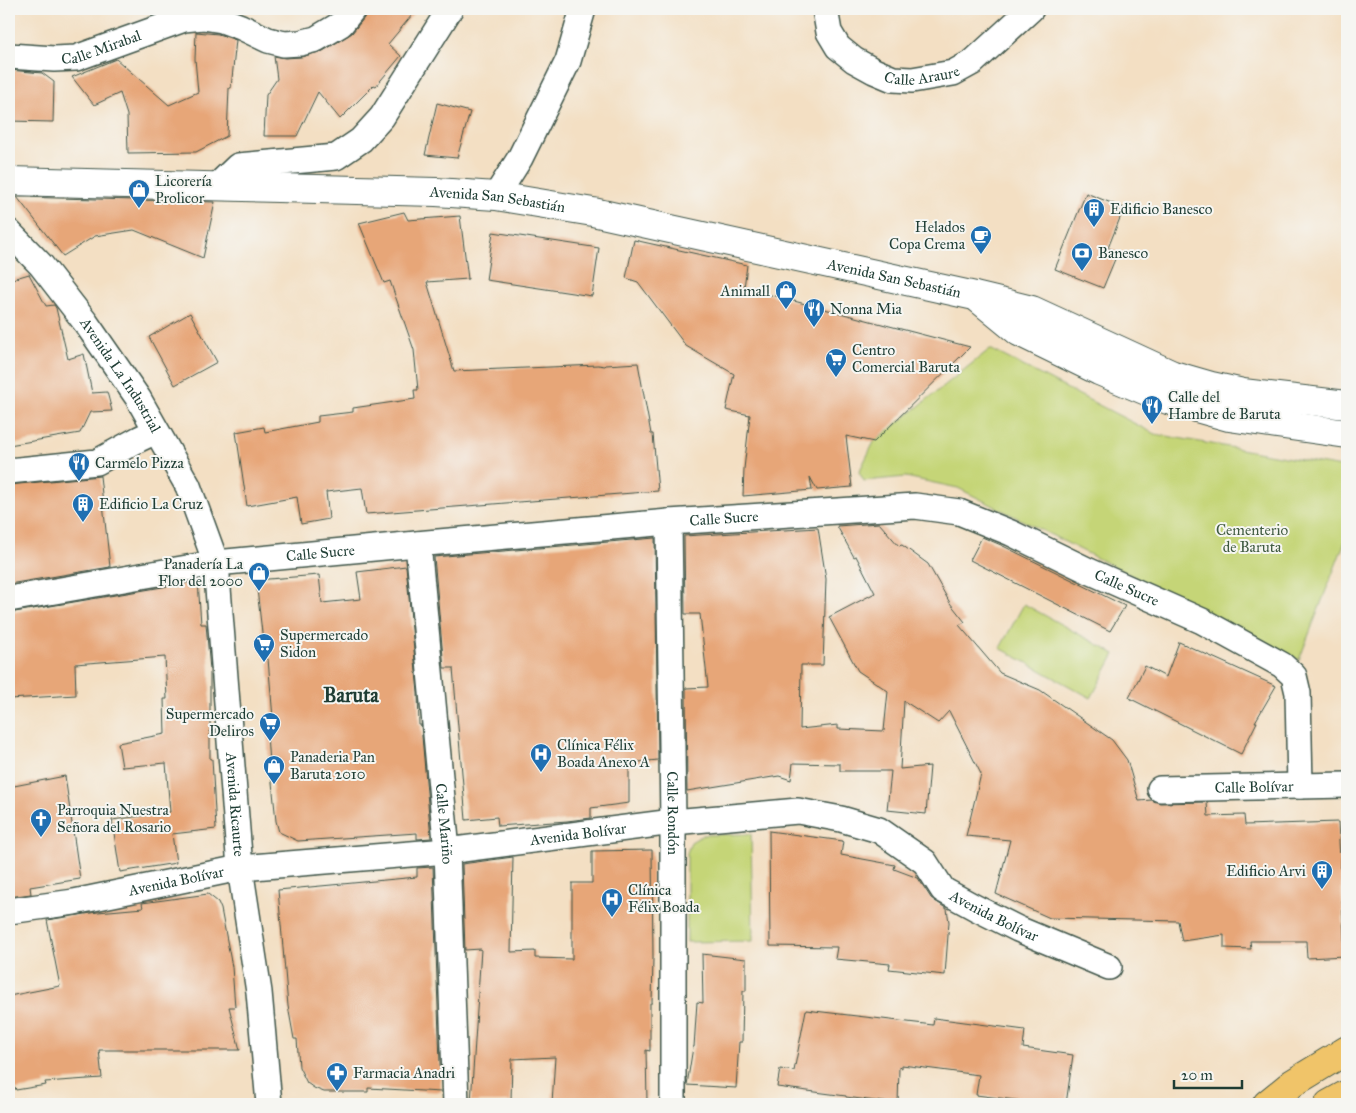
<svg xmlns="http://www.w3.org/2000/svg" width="1356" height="1113" font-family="'IM FELL Great Primer',serif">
	<rect width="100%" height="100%" fill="#f6f6f2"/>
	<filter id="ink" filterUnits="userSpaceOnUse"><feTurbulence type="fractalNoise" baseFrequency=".02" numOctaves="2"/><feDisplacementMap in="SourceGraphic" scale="10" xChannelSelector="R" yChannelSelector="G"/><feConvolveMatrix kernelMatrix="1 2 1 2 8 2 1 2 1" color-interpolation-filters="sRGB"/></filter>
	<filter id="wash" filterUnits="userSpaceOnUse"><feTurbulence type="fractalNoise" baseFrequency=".0096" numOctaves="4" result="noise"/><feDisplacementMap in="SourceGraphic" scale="20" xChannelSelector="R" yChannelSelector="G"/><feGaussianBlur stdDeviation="1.12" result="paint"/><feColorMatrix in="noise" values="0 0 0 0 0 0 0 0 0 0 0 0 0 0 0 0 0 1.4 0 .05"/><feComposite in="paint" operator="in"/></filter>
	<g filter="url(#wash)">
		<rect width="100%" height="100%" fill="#f3dfc3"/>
		<path fill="#c5d577" stroke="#728956" d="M990 349 1155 434 1347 468V536L1299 660 958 488 906 477 864 481 859 472 874 442Z
			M1024 604 1115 654 1091 698 1000 648Z
			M751 834 753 941 687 942V853L691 842 703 835Z"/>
		<g id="blocks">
			<path fill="#e7a678" d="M367 9 377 15 382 9H417L388 44 401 56 376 86 374 85 340 119 318 92 297 136H264L266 95 277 79 274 56 285 58 301 57 323 51 352 33 364 18Z
				M196 32 218 34 236 40 231 88H229L227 136 196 152 128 153 127 115 120 93 94 105 72 77 116 59 169 105 198 92 195 59Z
				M9 70 42 73 54 82 53 122 9 121Z
				M437 103 470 112 457 158 425 155Z
				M1086 193 1124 208 1108 248 1118 252 1103 288 1055 269Z
				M17 197 215 202 203 258 134 230 95 236 63 256Z
				M404 212 408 220 460 216 468 279 427 282 454 371 598 365 605 366 606 365 638 363 651 434H653L658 491 366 514 362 488 326 492 329 519 301 524 297 497 247 506 236 432 264 427 265 432 318 422V416L353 412V408L415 399 414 390H418L414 350 390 281 384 283 359 223Z
				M493 232 599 248 592 296 486 280Z
				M634 240 747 265 744 288 970 347 874 442 846 436 852 487 817 490 810 477 812 490 743 496 744 469 750 415 726 410 734 374 686 346 638 282 626 278Z
				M29 274 46 306 54 305 56 308 68 359 84 354 92 393 107 392 112 411 90 412 80 433 9 445V280Z
				M190 313 217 362 175 385 149 337Z
				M100 476 110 567 9 584V485Z
				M879 523 899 546 902 545 928 564 950 603 965 622 959 625 1000 673 1040 690 1112 740 1127 760 1139 801 1152 800 1160 803 1207 802 1208 816 1244 815 1245 825 1338 822 1345 956 1307 958 1306 941H1250L1251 949 1224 948V935L1182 941 1178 921 1050 918 996 894 1010 840 966 836 981 774 949 711 938 723 904 701 900 769 930 766 926 814 887 810 891 771H840V764L793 763 791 780 779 776 687 791 686 688 708 687 700 614H685L684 536 818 528 826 579 823 665H801L800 729 838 725V729L884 731 888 691 858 671 829 617 875 593 856 556 854 557 837 526Z
				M982 537 1001 545 1125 606 1110 631 970 560Z
				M655 538 658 760 629 763V803L591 808V818L567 821 498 826 497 817 466 820 453 668H444L434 557Z
				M406 566 418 693 419 725H421L431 838 417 839V833L298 841 279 832 276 821 270 763 269 764 266 719 273 718 268 659H265L256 580 319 575 322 603 361 599 357 572Z
				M198 581 201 624H206L210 670V759H212L216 829 172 834 176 863 120 872 112 820 170 812 166 763 122 767 118 743 165 734 164 699H167L165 657 75 664 76 695 9 699V613Z
				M1179 642 1276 686 1255 722H1257L1241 754 1129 698 1145 666 1166 677Z
				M65 776 80 879 30 887 31 894 9 897V787Z
				M769 831 843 841 841 855 895 865 894 869 918 878 931 898 947 909 949 922 945 975 889 969 890 964 835 959 837 947 770 946Z
				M652 850 653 958 652 1003H650V1051L646 1050 647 1102 606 1103V1101L552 1104 555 1057 512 1059 511 1102H471L481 949 465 950 462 864 513 857 511 952 535 951V958L572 959V883H592V851Z
				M433 867 441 1092 368 1088V1092H324L314 1088 307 1083 299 1067 297 1039H294L288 1006 278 890 417 877V868Z
				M208 894 218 902 221 909 232 967 235 1007H229L240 1050H99L102 1078 45 1082 46 1085 16 1090 15 1087 9 1088V996L60 986 47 920 98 912 143 908 142 903Z
				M702 954 746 959V991H743L742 1042H739L736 1088 687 1085 693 1047H694L697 1002 703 1003Z
				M806 1010 933 1025 934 1018 1025 1030 1023 1048 1073 1055 1066 1104H1047L976 1095 979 1075 902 1065V1068L899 1067 898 1104 846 1097V1096L777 1087 780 1069 794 1071Z"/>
		</g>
	</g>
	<g filter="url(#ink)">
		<use href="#blocks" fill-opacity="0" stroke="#3f5549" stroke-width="1"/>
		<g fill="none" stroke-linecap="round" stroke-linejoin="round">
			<g stroke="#3f5549" stroke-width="28">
				<g id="minor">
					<path id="s1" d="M825 9 829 32 838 47 854 60 874 71 893 79 912 80 953 73 973 62 1031 9"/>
					<path id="s2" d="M9 56 54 59 76 58 184 19 203 17 222 20 241 27 268 40 284 44 300 43 316 39 341 24 353 9"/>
					<path d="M216 187 238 166 336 157 361 140 382 117 450 9"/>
					<path d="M496 196 520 158 568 61 583 9"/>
					<path id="s3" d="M9 232 41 265 86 323 138 398 188 486 216 563 240 868 259 992 269 1104"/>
					<path d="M9 471 97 462 139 439 156 431"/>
					<path id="s4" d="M669 522 673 822V1104"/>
					<path id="s5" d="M418 544 447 851 456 1104"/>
					<path id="s6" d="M9 599 216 563 427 543 669 522 915 506 959 512 1011 533 1089 571 1202 621 1282 665 1294 676 1298 693 1300 786"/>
					<path id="s7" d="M1160 789 1347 785"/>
					<path id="s8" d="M9 911 74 902 240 868 447 851 673 822 798 811 841 819 879 830 925 862 943 890 976 908 1018 929 1109 967"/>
				</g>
			</g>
			<g stroke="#3f5549" stroke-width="30">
				<g id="tertiary">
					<path id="s9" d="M9 181 436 192 496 196 593 212 975 296 1032 310 1173 375 1211 386 1243 393 1347 405"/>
					<path d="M980 300 1019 332 1099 371 1168 400 1229 417 1347 434"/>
				</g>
			</g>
			<g stroke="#3f5549" stroke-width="30">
				<path id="primary" d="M1267 1104 1293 1083 1347 1050
					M1329 1104 1347 1094"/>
			</g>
			<use href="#minor" stroke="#fff" stroke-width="25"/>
			<use href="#tertiary" stroke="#fff" stroke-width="28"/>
			<use href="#primary" stroke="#f0c469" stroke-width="28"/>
		</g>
	</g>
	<defs>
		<g id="shop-pin" transform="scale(1.125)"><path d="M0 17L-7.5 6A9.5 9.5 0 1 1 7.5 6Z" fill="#1f6fb2" stroke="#f6f6f2"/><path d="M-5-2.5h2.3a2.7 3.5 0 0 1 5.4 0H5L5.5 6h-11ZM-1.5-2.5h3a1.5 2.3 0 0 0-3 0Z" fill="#fff"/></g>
		<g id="building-pin" transform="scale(1.125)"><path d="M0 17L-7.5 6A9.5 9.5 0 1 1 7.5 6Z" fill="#1f6fb2" stroke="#f6f6f2"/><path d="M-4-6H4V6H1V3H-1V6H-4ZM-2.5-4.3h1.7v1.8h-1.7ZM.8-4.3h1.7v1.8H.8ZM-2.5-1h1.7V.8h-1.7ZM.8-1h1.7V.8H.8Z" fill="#fff"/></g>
		<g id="cafe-pin" transform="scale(1.125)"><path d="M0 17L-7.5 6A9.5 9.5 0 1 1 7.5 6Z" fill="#1f6fb2" stroke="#f6f6f2"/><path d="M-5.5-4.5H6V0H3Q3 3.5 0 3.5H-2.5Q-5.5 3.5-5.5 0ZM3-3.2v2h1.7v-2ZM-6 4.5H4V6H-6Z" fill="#fff"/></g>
		<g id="bank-pin" transform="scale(1.125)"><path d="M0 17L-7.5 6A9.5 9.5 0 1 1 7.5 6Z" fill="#1f6fb2" stroke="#f6f6f2"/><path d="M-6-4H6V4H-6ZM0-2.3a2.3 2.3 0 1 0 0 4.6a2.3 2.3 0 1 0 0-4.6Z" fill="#fff"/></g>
		<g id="restaurant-pin" transform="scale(1.125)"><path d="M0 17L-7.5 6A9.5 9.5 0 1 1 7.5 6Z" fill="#1f6fb2" stroke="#f6f6f2"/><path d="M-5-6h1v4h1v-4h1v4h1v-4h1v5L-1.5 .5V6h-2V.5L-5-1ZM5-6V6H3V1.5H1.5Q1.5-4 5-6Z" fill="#fff"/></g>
		<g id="supermarket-pin" transform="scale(1.125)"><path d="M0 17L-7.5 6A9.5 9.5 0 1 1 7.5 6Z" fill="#1f6fb2" stroke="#f6f6f2"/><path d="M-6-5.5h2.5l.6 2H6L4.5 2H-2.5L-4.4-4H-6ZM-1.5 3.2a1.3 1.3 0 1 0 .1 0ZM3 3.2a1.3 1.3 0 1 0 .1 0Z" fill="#fff"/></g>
		<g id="hospital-pin" transform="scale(1.125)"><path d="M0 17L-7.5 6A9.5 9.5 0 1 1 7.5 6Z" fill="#1f6fb2" stroke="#f6f6f2"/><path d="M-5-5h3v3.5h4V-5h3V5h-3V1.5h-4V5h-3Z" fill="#fff"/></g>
		<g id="church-pin" transform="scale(1.125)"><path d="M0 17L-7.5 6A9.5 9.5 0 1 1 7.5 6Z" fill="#1f6fb2" stroke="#f6f6f2"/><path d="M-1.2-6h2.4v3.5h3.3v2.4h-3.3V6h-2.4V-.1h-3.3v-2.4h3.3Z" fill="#fff"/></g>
		<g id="pharmacy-pin" transform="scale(1.125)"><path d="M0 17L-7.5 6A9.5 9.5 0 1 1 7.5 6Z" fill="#1f6fb2" stroke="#f6f6f2"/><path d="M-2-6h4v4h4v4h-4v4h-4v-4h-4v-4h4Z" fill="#fff"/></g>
	</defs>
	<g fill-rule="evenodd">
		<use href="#shop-pin" x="139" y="190"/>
		<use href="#building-pin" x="1094" y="209"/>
		<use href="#cafe-pin" x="981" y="236"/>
		<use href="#bank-pin" x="1082" y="253"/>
		<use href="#shop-pin" x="786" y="291"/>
		<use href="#restaurant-pin" x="814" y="309"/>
		<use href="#supermarket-pin" x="836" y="359"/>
		<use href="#restaurant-pin" x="1152" y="406"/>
		<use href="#restaurant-pin" x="79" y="463"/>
		<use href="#building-pin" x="83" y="504"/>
		<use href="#shop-pin" x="259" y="573"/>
		<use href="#supermarket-pin" x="264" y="644"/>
		<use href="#supermarket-pin" x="270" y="723"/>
		<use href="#hospital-pin" x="541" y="754"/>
		<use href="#shop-pin" x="274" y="766"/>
		<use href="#church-pin" x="41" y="819"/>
		<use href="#building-pin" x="1322" y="871"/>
		<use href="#hospital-pin" x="612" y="899"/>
		<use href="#pharmacy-pin" x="337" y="1073"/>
	</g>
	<g text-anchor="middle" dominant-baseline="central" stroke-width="4" stroke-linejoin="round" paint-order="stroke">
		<g font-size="15" fill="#1f3d34" stroke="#f6f6f2">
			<text stroke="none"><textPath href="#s2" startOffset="94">Calle Mirabal</textPath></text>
			<text stroke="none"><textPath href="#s1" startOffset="134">Calle Araure</textPath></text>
			<text stroke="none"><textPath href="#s9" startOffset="489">Avenida San Sebastián</textPath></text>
			<text stroke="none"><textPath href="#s9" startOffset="894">Avenida San Sebastián</textPath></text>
			<text stroke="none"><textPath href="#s3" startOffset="182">Avenida La Industrial</textPath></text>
			<text stroke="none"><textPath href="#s6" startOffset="720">Calle Sucre</textPath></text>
			<text stroke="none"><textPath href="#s6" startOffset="315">Calle Sucre</textPath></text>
			<text stroke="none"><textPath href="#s6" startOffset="1140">Calle Sucre</textPath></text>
			<text stroke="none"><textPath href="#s7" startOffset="94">Calle Bolívar</textPath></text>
			<text stroke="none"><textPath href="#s3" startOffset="636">Avenida Ricaurte</textPath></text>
			<text stroke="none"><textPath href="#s4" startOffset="291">Calle Rondón</textPath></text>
			<text stroke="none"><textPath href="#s5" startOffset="281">Calle Mariño</textPath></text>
			<text stroke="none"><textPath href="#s8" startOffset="575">Avenida Bolívar</textPath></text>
			<text stroke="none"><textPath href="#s8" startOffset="170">Avenida Bolívar</textPath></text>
			<text stroke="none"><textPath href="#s8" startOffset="1026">Avenida Bolívar</textPath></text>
		</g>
		<g font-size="15" fill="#1f3d34" stroke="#f6f6f2" text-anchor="start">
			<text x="155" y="181">Licorería<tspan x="155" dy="17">Prolicor</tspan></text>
			<text x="1110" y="209">Edificio Banesco</text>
			<text x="965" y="227" text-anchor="end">Helados<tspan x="965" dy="17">Copa Crema</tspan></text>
			<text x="1098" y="253">Banesco</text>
			<text x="770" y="291" text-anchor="end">Animall</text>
			<text x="830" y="309">Nonna Mia</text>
			<text x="852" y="350">Centro<tspan x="852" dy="17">Comercial Baruta</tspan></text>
			<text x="1168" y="397">Calle del<tspan x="1168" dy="17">Hambre de Baruta</tspan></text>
			<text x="95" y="463">Carmelo Pizza</text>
			<text x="99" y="504">Edificio La Cruz</text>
			<text x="243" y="564" text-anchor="end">Panadería La<tspan x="243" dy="17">Flor del 2000</tspan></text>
			<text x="280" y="635">Supermercado<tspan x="280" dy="17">Sidon</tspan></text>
			<text x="254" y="714" text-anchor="end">Supermercado<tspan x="254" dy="17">Deliros</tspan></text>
			<text x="557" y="745">Clínica Félix<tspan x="557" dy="17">Boada Anexo A</tspan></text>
			<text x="290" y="757">Panaderia Pan<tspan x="290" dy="17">Baruta 2010</tspan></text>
			<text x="57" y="810">Parroquia Nuestra<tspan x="57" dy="17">Señora del Rosario</tspan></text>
			<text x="1306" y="871" text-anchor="end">Edificio Arvi</text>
			<text x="628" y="890">Clínica<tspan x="628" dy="17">Félix Boada</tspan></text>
			<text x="353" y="1073">Farmacia Anadri</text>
		</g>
		<g font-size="15" fill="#405b41" stroke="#f6f6f2">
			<text x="1252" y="530">Cementerio<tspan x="1252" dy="17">de Baruta</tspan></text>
		</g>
		<g font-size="20" font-weight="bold" fill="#1f3d34" stroke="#f6f6f2">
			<text x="351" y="695">Baruta</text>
		</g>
	</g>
	<rect width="1356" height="1113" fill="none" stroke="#f6f6f2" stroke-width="30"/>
	<path d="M1174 1080v8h68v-8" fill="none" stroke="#1f3d34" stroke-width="2.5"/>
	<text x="1181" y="1080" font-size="15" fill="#1f3d34" stroke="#f6f6f2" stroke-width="4" paint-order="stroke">20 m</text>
</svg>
